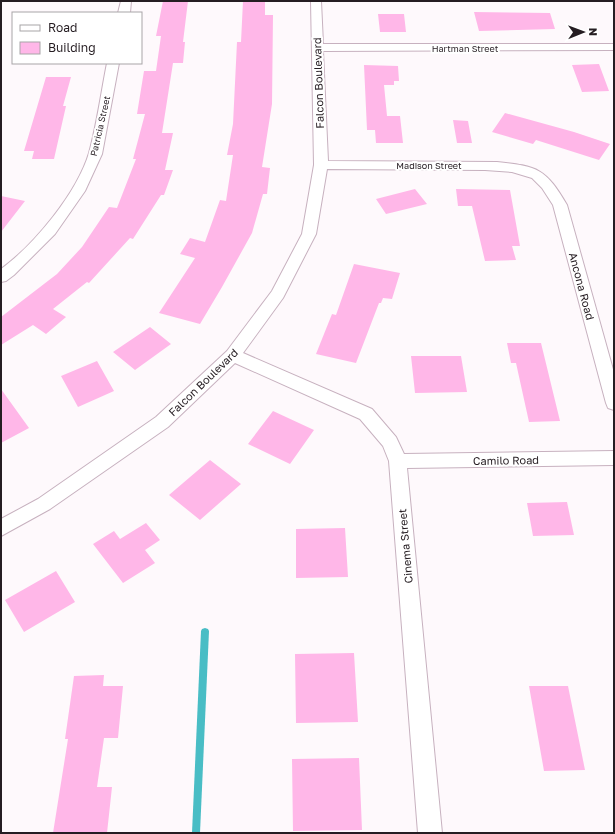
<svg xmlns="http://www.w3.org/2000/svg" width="615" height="834" font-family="'Golos Text',sans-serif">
	<rect width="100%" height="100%" fill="#fef9fc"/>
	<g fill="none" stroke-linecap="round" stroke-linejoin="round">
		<path fill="#49bdc5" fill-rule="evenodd" d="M205 628 208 629 209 631 200 833H192L201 631 202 629Z"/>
	</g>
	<path fill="#ffb7e8" d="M163 1H188L183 42H185L183 63H173L162 133H173L165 170H173L164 195H161L133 239 130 238 89 283 87 282 53 309 66 317 46 334 33 325 1 345V317L57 274 82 247 109 207 117 208 136 159H133L145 114H137L144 71H156L161 36H156Z
		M243 1H265V15H273L272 104 262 167 270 168 267 194H263L252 233 222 287 200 324 159 313 195 258 180 254 190 238 205 242 220 200 226 201 233 155H227L233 124 237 42H241Z
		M474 12 550 13 555 29 479 31Z
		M378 14H404L406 32H380Z
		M599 64 609 91 582 92 572 65Z
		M364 65 398 66 399 81H394V85H384L387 116H400L403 143H376L375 130H367Z
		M46 77H71L63 106H66L54 159H32L34 151H24Z
		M505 113 574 132 610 144 599 160 536 140 533 144 492 132Z
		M453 120 468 121 472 143H457Z
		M415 189 427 204 386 214 376 199Z
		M456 189 510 190 520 246H512L516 260 485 261 472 206H458Z
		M1 196 25 201 1 232Z
		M354 264 400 273 392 299 383 298 381 303H379L356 363 316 354 332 314 336 315Z
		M150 327 171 344 135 370 113 352Z
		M507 343H541L560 421 529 422 516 363H511Z
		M411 356H461L467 392 415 393Z
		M97 361 114 391 78 407 61 376Z
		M1 389 29 428 1 443Z
		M273 411 314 430 290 464 248 444Z
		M210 460 241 484 200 520 169 495Z
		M567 502 574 535 533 536 527 503Z
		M146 523 160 540 145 550 155 563 123 583 93 544 114 531 120 539Z
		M345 528 348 577 296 578V529Z
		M56 571 75 602 24 632 5 600Z
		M354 653 358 722 296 723 295 654Z
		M104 675 103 686H123L118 738H104L97 787H112L107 833H53L68 739H65L74 676Z
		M529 686H568L585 770 544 771Z
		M359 758 362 830 293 831 292 759Z"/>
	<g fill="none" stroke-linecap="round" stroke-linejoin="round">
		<g stroke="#c7b1bf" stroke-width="2">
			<path id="street" d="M121 1H131L130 13H118Z
				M311 1H321L323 44H614V50L323 51 328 161 497 162C538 166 546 169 567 205L614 373V410L608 408 606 403 553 205 542 188 532 178 512 172 485 170 327 169 316 234 283 298 243 353 372 409 396 437 404 454 614 451V465L407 468 442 833H418L389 461 383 446 360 419 235 363 168 427 50 509 1 536V519L38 499 156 417 227 351 272 291 302 234 314 165Z
				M107 63H119L102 154 85 191 55 234 14 275 6 281 1 282V269C34 245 77 193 89 153 97 124 101 93 107 63Z"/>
		</g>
		<use href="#street" fill="#fff" fill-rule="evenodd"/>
	</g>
	<g text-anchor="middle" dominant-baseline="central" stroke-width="4" stroke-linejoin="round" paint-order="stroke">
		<g font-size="9" fill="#251d22" stroke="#fff">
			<text x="465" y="48">Hartman Street</text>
			<text transform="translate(100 126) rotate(-77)">Patricia Street</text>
			<text x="429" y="165">Madison Street</text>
		</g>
		<g font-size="11" fill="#251d22" stroke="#fff">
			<text transform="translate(318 83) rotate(-92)">Falcon Boulevard</text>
			<text transform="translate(582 286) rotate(75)">Ancona Road</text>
			<text transform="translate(203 382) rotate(-44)">Falcon Boulevard</text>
			<text transform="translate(506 460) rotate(-1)">Camilo Road</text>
			<text transform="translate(405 546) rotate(-95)">Cinema Street</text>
		</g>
	</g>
	<rect width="615" height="834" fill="none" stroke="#251d22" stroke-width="4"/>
	<rect x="12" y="12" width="130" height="52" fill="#ffffff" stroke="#a8a5a7"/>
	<rect x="20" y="25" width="20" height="6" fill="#ffffff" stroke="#a8a5a7"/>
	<text x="48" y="32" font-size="12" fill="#251d22">Road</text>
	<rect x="20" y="42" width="20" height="12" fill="#ffb7e8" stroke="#a8a5a7"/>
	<text x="48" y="52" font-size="12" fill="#251d22">Building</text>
	<g transform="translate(583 32) rotate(89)" stroke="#ffffff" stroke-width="3" paint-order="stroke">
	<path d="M0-3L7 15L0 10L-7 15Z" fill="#251d22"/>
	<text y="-6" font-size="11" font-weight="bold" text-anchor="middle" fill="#251d22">N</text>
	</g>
</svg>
